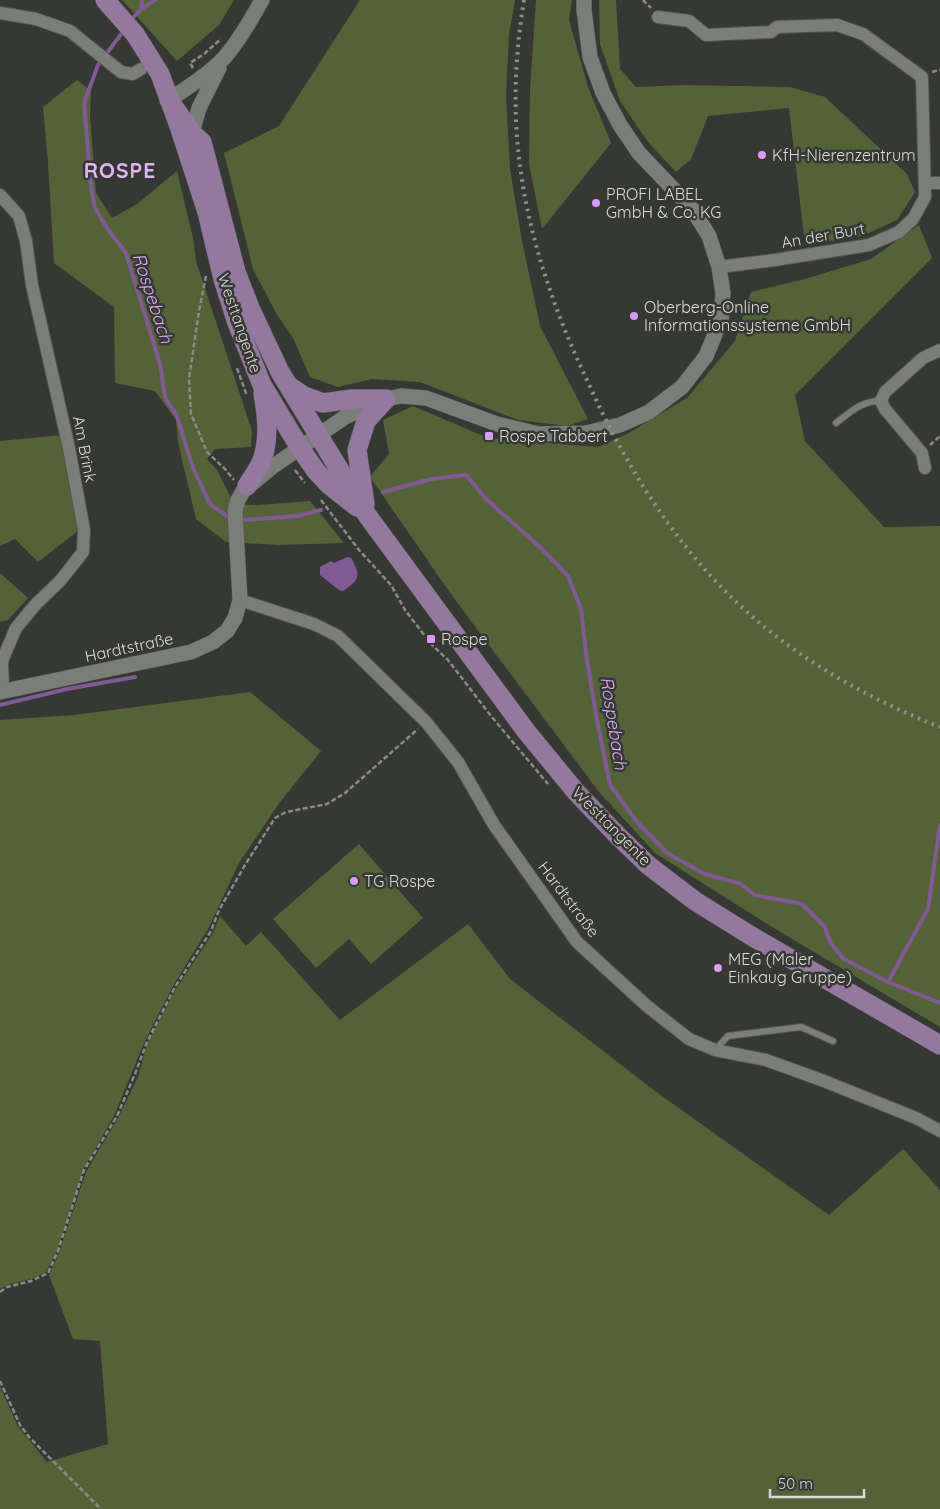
<svg xmlns="http://www.w3.org/2000/svg" width="940" height="1509" font-family="Quicksand,sans-serif">
	<rect width="100%" height="100%" fill="#363834"/>
	<path fill="#546337" d="M122 0H234L219 25 177 61Z
		M360 0H515L509 35 506 95 510 169 522 241 540 326 588 419 567 426 518 420 420 382 372 379 338 387 310 377 294 340 276 313 253 269 224 153 279 126Z
		M536 0H572L569 20 588 87 611 143 542 229 529 164 530 90Z
		M599 0H616L620 69 636 87 682 85 790 87 825 97 907 174 915 192 897 220 862 236 805 245 789 108 708 116 691 159 676 172 648 142 620 101 600 44Z
		M77 80 91 91 90 116 96 193 112 218 137 204 177 171 193 238 196 261 252 431 251 447 215 449 207 459 217 470 234 504 258 505 310 501 344 543 280 545 226 542 196 519 178 442 176 420 155 391 115 383 114 307 54 263 48 163 43 107Z
		M919 225 932 258 795 395 805 441 884 527 940 526V1027L772 927 655 853 599 792 453 597 370 477 389 454 383 420 413 406 488 438 598 447 627 434 687 398 735 341 751 292 805 279 871 259Z
		M62 435 79 530 38 562 15 539 0 546V441Z
		M0 573 28 598 8 620 0 622Z
		M250 692 321 751 280 802 239 863 208 929 173 986 144 1043 114 1116 84 1168 57 1251 46 1272 31 1279 7 1285 0 1289V720L74 715Z
		M359 844 423 918 371 964 349 939 316 968 273 919Z
		M220 916 246 946 261 932 340 1020 468 924 510 979 655 1091 829 1215 903 1149 940 1190V1509H0V1386L17 1425 47 1462 108 1444 100 1341 73 1339 49 1275 59 1253 86 1172 118 1118 138 1077 147 1044 176 989 213 933Z"/>
	<path fill="#805a92" d="M347 557 351 558C361 575 360 580 343 591L339 590 320 575V567L331 561 334 563Z"/>
	<g fill="none" stroke-linecap="round" stroke-linejoin="round">
		<path stroke="#805a92" stroke-width="4" d="M141 9 155 0
			M130 21 141 9 142 0
			M125 29 98 65 84 103 91 187 95 208 109 231 126 253 160 364 165 397 177 416 193 468 210 504 227 516 233 517
			M383 492 431 479 466 475 486 499 541 548 568 576 581 609 586 653 596 715 610 785 638 823 667 853 705 874 741 884 755 895 802 904 825 927 831 944 844 959 888 982 940 1003
			M239 519 245 520 297 516 321 510
			M0 705 67 689 135 677
			M888 982 928 909 940 825"/>
		<g stroke="#535450" stroke-width="8">
			<path id="service" d="M836 423C852 411 861 401 881 401
				M715 1050 728 1036 801 1027 833 1041"/>
		</g>
		<g stroke="#535450" stroke-width="14">
			<path id="minor" d="M0 13 36 19 70 31 121 72 133 74 141 69
				M658 17 689 21 706 35 771 32 777 27 837 25 863 34 922 77 925 197 913 219 899 232 869 245 775 260 719 267
				M925 183H940
				M0 195 19 216 26 241 32 285 69 448 84 530 83 552 60 581 36 604 16 628 2 661 3 692
				M925 468 922 453 885 409 881 401 885 392 923 358 940 350
				M240 600 314 624 338 636 426 722 458 762 494 825 577 942 647 1006 689 1039 715 1050 766 1060 824 1081 916 1118 940 1131"/>
		</g>
		<g stroke="#535450" stroke-width="16">
			<path id="tertiary" d="M169 100C188 87 208 75 224 58 239 41 251 20 262 0
				M192 133 199 108 219 68
				M0 692 191 652 213 642 227 631 235 618 240 600 235 511 238 500 243 491 272 467 345 417 386 399 401 396 426 398 497 424 539 434 586 433 620 425 649 412 682 387 706 356 721 320 723 293 719 267 709 236 693 210 639 153 620 125 603 93 590 57 584 10V0"/>
		</g>
		<g stroke="#535450" stroke-width="20">
			<path id="primary" d="M105 0 135 34 160 74 179 126 207 212 223 279 237 323 262 385 300 448 316 471 329 485 357 507
				M169 100 192 133 202 142 236 272 250 308 280 372 367 515 526 731 576 792 618 836 648 865 695 901 753 937 940 1045
				M289 386 304 396 323 403 352 399H386
				M247 486C251 479 257 471 261 463 270 440 267 417 263 393
				M365 504 357 450 366 421 386 399"/>
		</g>
		<path stroke="#8a8b88" stroke-width="2.5" stroke-dasharray="5 2.5" stroke-linecap="butt" d="M643 0 651 8
			M193 68 190 63 204 54 221 39
			M932 72 940 70
			M206 276 199 311 189 379 191 414 207 452 225 469 234 480
			M237 368 247 396
			M930 445 940 436
			M295 470 305 483
			M321 500 359 550 391 585 405 610 432 645 448 660 491 716 548 784
			M0 1292 7 1287 31 1281 48 1273 58 1251 84 1170 117 1116 135 1074 147 1042 175 987 211 931 219 910 245 865 275 818 286 812 327 804 345 793 418 729
			M0 1381 20 1425 29 1437 101 1509"/>
		<use href="#service" stroke="#7b7d78" stroke-width="6"/>
		<use href="#minor" stroke="#7b7d78" stroke-width="12"/>
		<use href="#tertiary" stroke="#7b7d78" stroke-width="15"/>
		<use href="#primary" stroke="#94799f" stroke-width="19"/>
		<path stroke="#8e908d" stroke-width="4" stroke-dasharray="2.5 5" stroke-linecap="butt" d="M524 0C516 49 513 99 518 149 526 229 552 306 586 378 625 465 675 547 747 612 803 662 869 699 940 727"/>
	</g>
	<g fill="#da9af7" stroke="#363834" stroke-width="2">
		<circle cx="762" cy="155" r="5"/>
		<circle cx="596" cy="203" r="5"/>
		<circle cx="634" cy="316" r="5"/>
		<rect x="484" y="431" width="10" height="10" rx="2.5"/>
		<rect x="426" y="634" width="10" height="10" rx="2.5"/>
		<circle cx="354" cy="881" r="5"/>
		<circle cx="718" cy="968" r="5"/>
	</g>
	<g text-anchor="middle" dominant-baseline="central" stroke-width="5" stroke-linejoin="round" paint-order="stroke">
		<g font-size="16" fill="#dadbd9" stroke="#363834" text-anchor="start">
			<text x="772" y="155">KfH-Nierenzentrum</text>
			<text x="606" y="194">PROFI LABEL<tspan x="606" dy="18">GmbH &amp; Co. KG</tspan></text>
			<text x="644" y="307">Oberberg-Online<tspan x="644" dy="18">Informationssysteme GmbH</tspan></text>
			<text x="499" y="436">Rospe Tabbert</text>
			<text x="441" y="639">Rospe</text>
			<text x="364" y="881">TG Rospe</text>
			<text x="728" y="959">MEG (Maler<tspan x="728" dy="18">Einkaug Gruppe)</tspan></text>
		</g>
		<g font-size="16" fill="#dadbd9" stroke="#363834">
			<text transform="translate(823 235) rotate(-10)">An der Burt</text>
			<text transform="translate(240 323) rotate(71)">Westtangente</text>
			<text transform="translate(85 449) rotate(79)">Am Brink</text>
			<text transform="translate(129 647) rotate(-12)">Hardtstraße</text>
			<text transform="translate(612 826) rotate(45)">Westtangente</text>
			<text transform="translate(569 899) rotate(53)">Hardtstraße</text>
		</g>
		<g font-size="18" font-style="italic" fill="#dea6f8" stroke="#363834">
			<text transform="translate(153 298) rotate(72)">Rospebach</text>
			<text transform="translate(614 723) rotate(81)">Rospebach</text>
		</g>
		<g font-size="21" font-weight="bold" letter-spacing="1" fill="#e1b5f5" stroke="#363834">
			<text x="120" y="170">ROSPE</text>
		</g>
	</g>
	<path d="M770 1489v8h94v-8" fill="none" stroke="#dadbd9" stroke-width="2.5"/>
	<text x="778" y="1489" font-size="15" fill="#dadbd9" stroke="#363834" stroke-width="4" paint-order="stroke">50 m</text>
</svg>
